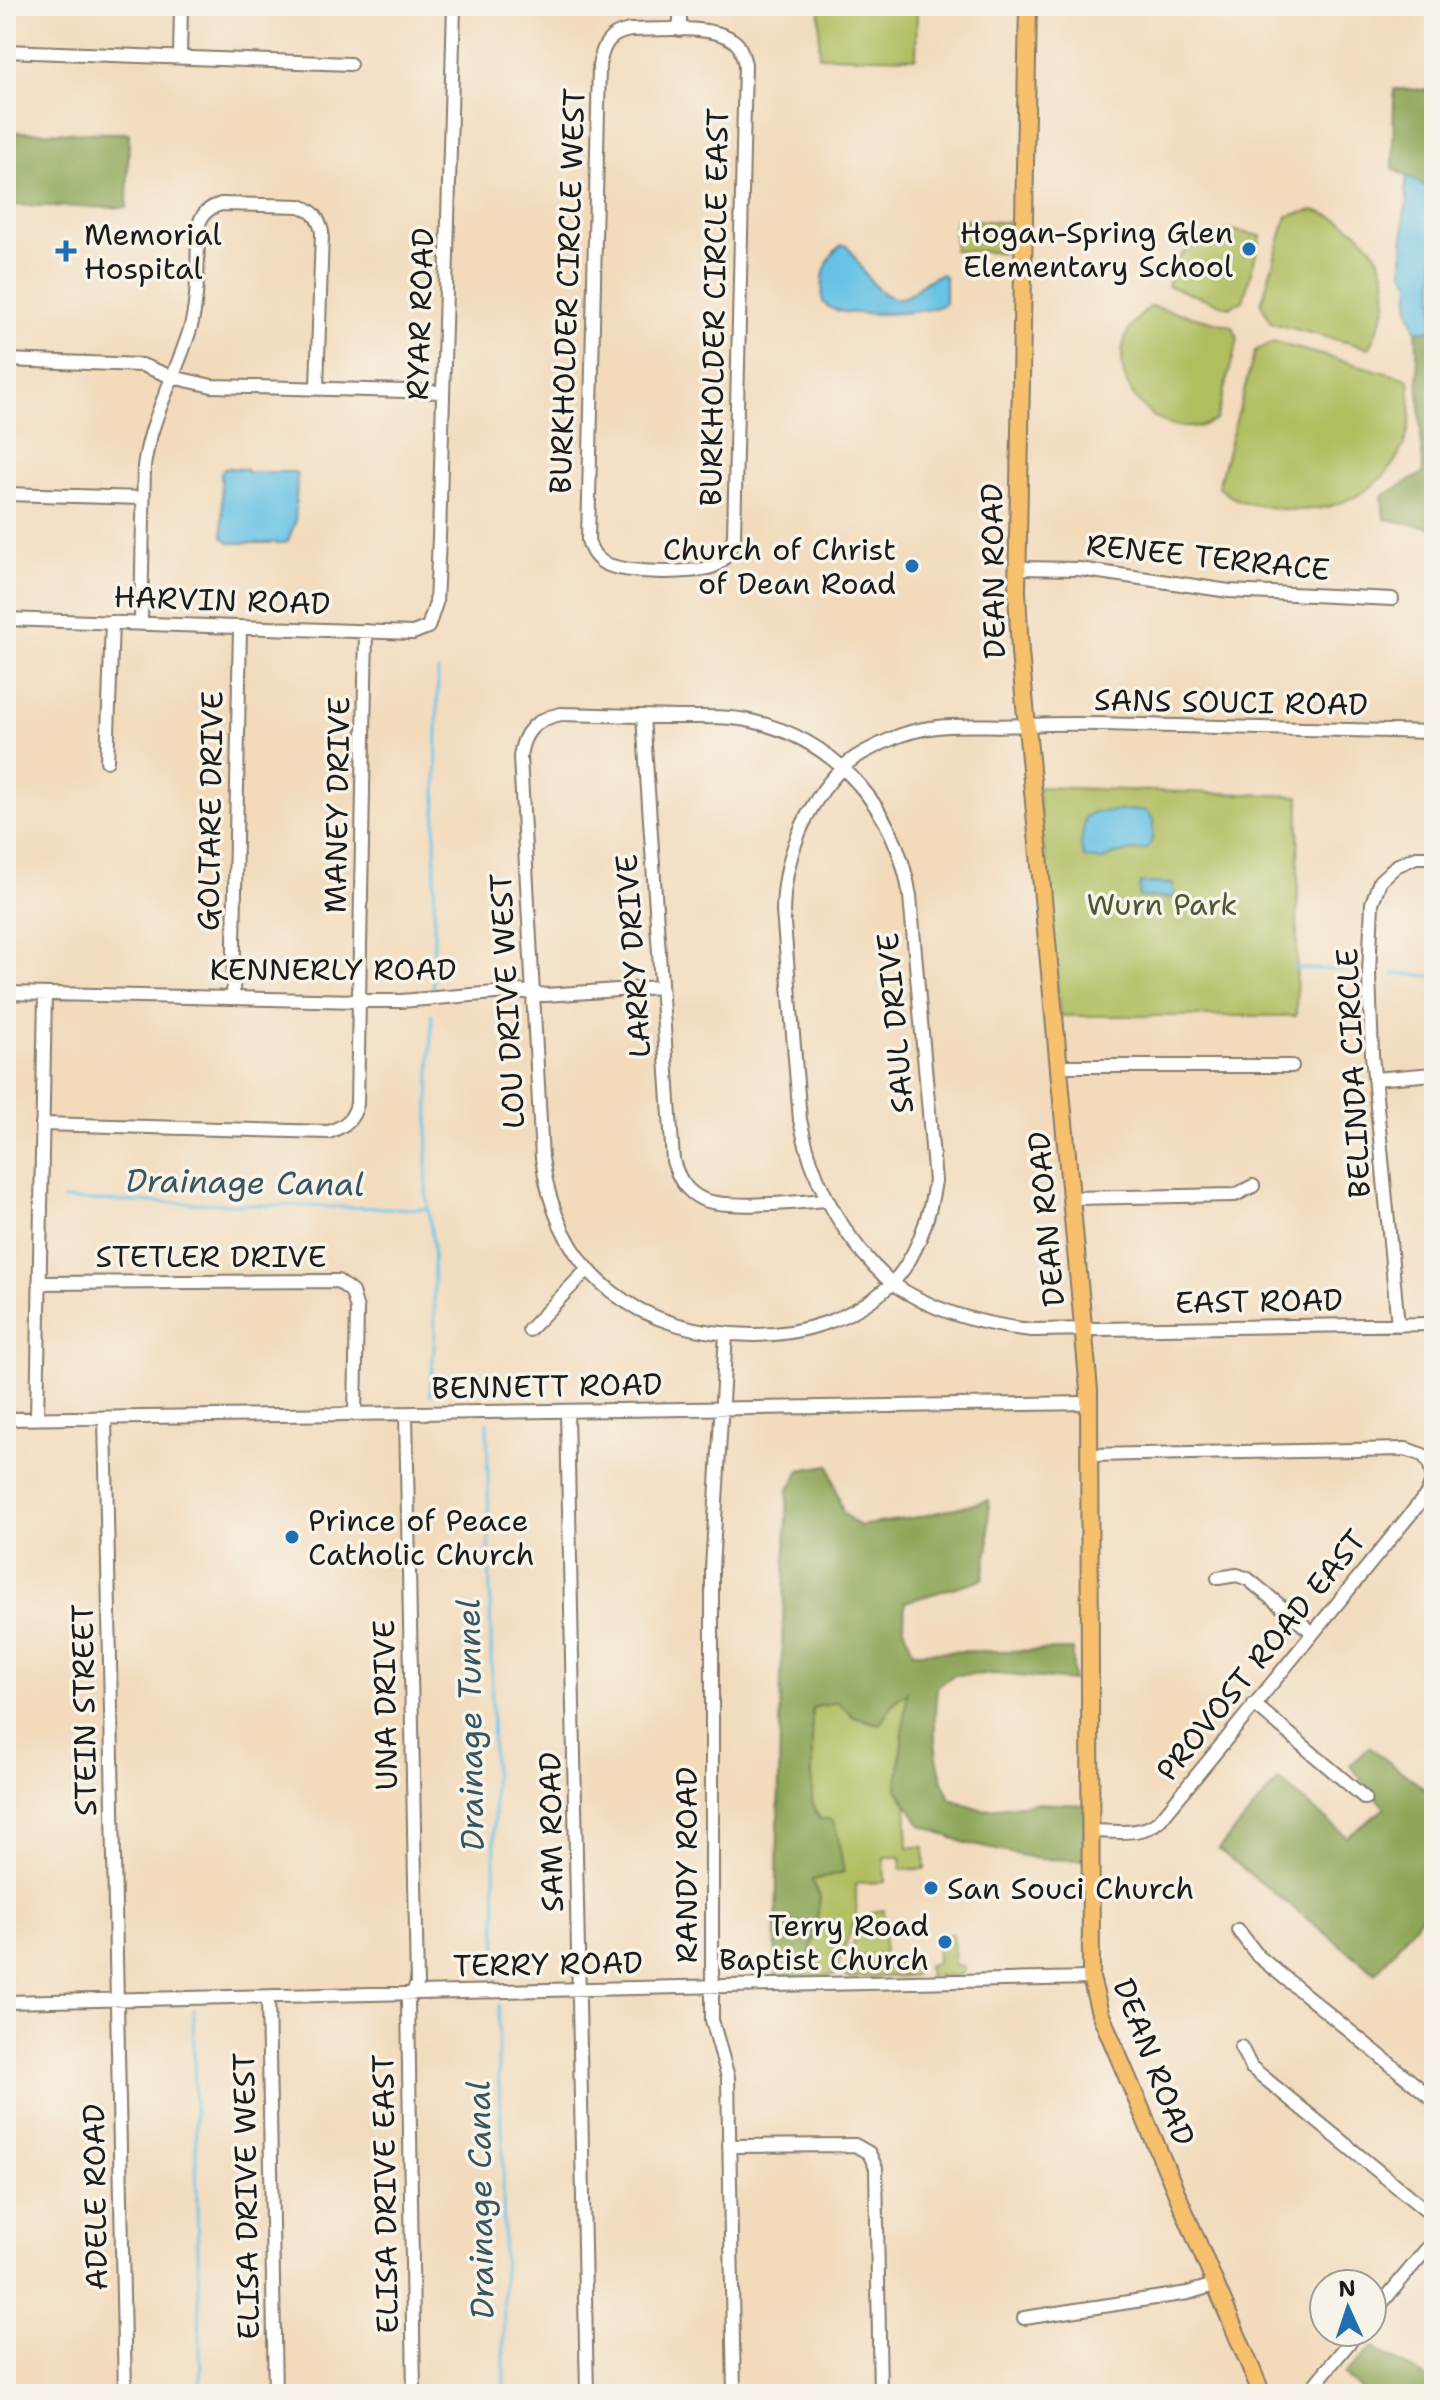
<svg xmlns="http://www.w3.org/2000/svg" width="1440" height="2400" font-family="'Shantell Sans',sans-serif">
	<rect width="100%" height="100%" fill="#f7f3e8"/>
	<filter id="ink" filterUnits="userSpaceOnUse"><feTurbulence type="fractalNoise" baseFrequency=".0125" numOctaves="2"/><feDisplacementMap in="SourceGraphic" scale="16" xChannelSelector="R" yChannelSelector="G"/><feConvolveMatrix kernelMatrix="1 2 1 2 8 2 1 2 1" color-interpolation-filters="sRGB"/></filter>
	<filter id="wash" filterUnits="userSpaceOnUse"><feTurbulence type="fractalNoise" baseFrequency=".006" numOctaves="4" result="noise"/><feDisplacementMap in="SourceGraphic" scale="32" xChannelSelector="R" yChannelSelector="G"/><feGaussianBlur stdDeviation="1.8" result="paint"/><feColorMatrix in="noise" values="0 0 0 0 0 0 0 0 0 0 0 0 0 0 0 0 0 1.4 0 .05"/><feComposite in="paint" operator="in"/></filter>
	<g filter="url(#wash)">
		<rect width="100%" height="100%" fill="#f2dabb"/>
		<path fill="#b0be61" stroke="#666d3e" stroke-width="2" d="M820 6H880V9L917 10 916 58 819 56Z
			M1314 210C1357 223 1390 252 1386 300 1385 316 1375 333 1369 348L1271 323 1261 304 1287 216Z
			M955 219 1015 223V253L954 250Z
			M1230 230 1261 236 1243 301 1229 307 1168 286C1172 252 1200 237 1230 230Z
			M1151 306 1232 326 1238 339 1216 420C1159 451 1096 376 1133 324 1138 317 1145 312 1151 306Z
			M1274 342 1409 379C1410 397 1413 417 1407 435 1389 493 1331 517 1274 508 1252 504 1234 503 1218 486L1255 351Z
			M1038 787 1299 796 1296 1016H1060Z
			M908 1691 897 1789 906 1803 908 1847H924L925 1869 901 1870V1857H884L885 1882 856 1883V1916L835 1975 804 1976 814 1937 820 1897 812 1880 843 1872 812 1801V1708L838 1702 854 1717 880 1724 895 1701Z
			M884 1910V1951L879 1956H850C857 1934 857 1912 884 1910Z
			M953 1934 954 1966 964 1967 963 1973 956 1976H929L927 1965 937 1963 936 1935Z
			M916 1955 917 1972 912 1976 848 1978 845 1976 850 1958 907 1961 908 1956Z"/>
		<path fill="#8ca557" stroke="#54603a" stroke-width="2" d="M1394 89 1434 90V191L1393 169Z
			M6 132 129 133 127 208 6 205Z
			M1416 330 1434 331V528L1384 519 1382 496 1423 473Z
			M829 1465 843 1513 859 1526 918 1517 989 1500V1546L983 1579 905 1602 904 1627 913 1652 1073 1650V1681L997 1674 954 1675 937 1686C933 1729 932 1759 950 1799L983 1810 1036 1803 1087 1805 1084 1860 1038 1859 965 1843 921 1825 897 1789 907 1692 895 1701 880 1724 854 1717 837 1702 812 1708V1801L819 1819H832L837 1833 844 1872 812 1880 820 1897 814 1937 804 1976 775 1977 781 1678 788 1491 800 1470Z
			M1369 1747 1434 1796V1901L1376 1973 1218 1849 1279 1780 1347 1837 1385 1808 1350 1765Z
			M1373 2347 1434 2383V2394H1366L1344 2375Z"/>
		<path fill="#67c2e5" stroke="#426f80" stroke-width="2" d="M1407 176 1434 191V331L1416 330 1409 308 1411 283 1403 270 1404 214 1408 202 1405 191Z
			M841 245 847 246C861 263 881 313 910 294 920 287 929 277 942 274L945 277V303C930 315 852 317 833 309 829 308 826 305 823 302 821 279 823 261 841 245Z
			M230 468 245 469 248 472H295L297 476 295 523 288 541 284 543H231L223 537 221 473 224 469Z
			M1138 810 1146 811 1153 819V838L1147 849 1115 854 1103 860 1084 858 1081 846 1085 817 1094 812Z
			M1140 883 1173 884V898L1139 897Z"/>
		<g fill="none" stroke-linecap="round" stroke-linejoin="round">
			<path stroke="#67c2e5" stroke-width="3" d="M1293 968 1363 971
				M1394 974 1434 976
				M433 989 438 671
				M63 1200 427 1209
				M430 1395 435 1334 433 1244 426 1192 432 1015
				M487 1422 497 1980
				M499 2005 498 2064 503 2146 504 2394
				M193 2010 201 2394"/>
		</g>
	</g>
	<g filter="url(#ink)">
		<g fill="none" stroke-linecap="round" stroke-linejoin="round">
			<g stroke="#877b6c" stroke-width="16">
				<path id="minor" d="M630 30C656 30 721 23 738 45 742 51 743 58 745 64L734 536C731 548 726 560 714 566 695 575 617 574 601 561 594 556 590 548 588 540L599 66C603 45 608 34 630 30Z
					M680 30V6
					M6 51 350 64
					M180 57 181 6
					M6 360 142 365 172 377 212 386 443 392
					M6 494 143 498
					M1018 568 1079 569 1229 591 1392 599
					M6 619 413 633 428 627 436 603 439 538 454 6
					M141 623 144 466C151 416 177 374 191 326 199 295 197 260 198 228 201 214 208 208 221 204L300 206C314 211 319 218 322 232L317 388
					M561 714C600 715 639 716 678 717 702 717 727 716 751 721 838 740 896 810 910 896L935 1181C930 1216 916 1261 889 1286 853 1319 802 1335 754 1335 638 1334 558 1277 542 1158L520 757C523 731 536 719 561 714Z
					M643 716 673 1161C678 1177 685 1191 702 1199 727 1210 797 1202 826 1200
					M1434 732C1349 730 1264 728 1179 726 1128 725 1077 722 1027 725 979 728 934 719 889 740 874 747 854 756 842 768 804 807 784 858 783 911L800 1120C811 1177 835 1224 875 1267 881 1272 886 1279 893 1284 934 1312 983 1325 1032 1330L1434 1324
					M107 761 112 622
					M6 993 360 1001H401L519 991 546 995 660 987
					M233 997 240 627
					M1059 1066H1292
					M1374 1079 1434 1074
					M42 1124 329 1132C345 1126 353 1120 357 1104L366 631
					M1072 1198 1235 1195 1253 1186
					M39 1283 338 1281 352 1292 357 1309 355 1414
					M1398 1325 1372 1055 1369 974 1372 903 1380 881 1396 866 1416 857H1434
					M529 1330 588 1269
					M726 1334 712 1569V2020L728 2077 734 2394
					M567 1412 587 2394
					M406 1414 417 1984 408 2001 414 2394
					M105 1418 125 2394
					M6 1419 1090 1403
					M37 1419 45 994
					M1090 1455 1406 1449 1423 1455 1429 1462
					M1218 1578 1237 1575 1248 1579 1313 1633
					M1430 1700 1434 1699
					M1254 1704 1365 1798
					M1091 1831C1114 1831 1142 1837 1160 1820L1427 1494 1433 1479 1429 1462
					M1238 1930 1258 1956 1434 2100
					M268 1997 275 2394
					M6 2002 1091 1978
					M1241 2047 1251 2067 1434 2217
					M729 2146 855 2145 869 2153
					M869 2153 876 2168 880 2394
					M1372 2315 1434 2240
					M1024 2318 1188 2293 1214 2285
					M1307 2394 1358 2332"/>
			</g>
			<g stroke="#877b6c" stroke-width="20">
				<path id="major" d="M1028 6 1017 591 1020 652 1089 1390 1091 1978 1100 2013 1262 2394"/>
			</g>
			<use href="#minor" stroke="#fff" stroke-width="12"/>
			<use href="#major" stroke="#f7c06c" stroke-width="16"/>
		</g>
	</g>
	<g fill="#1f6fb2" stroke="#f7f3e8" stroke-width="3">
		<circle cx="1249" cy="249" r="8"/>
		<path d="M62 239h8v8h8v8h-8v8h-8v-8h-8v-8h8z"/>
		<circle cx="912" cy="566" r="8"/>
		<circle cx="292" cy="1537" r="8"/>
		<circle cx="931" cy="1888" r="8"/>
		<circle cx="945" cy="1942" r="8"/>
	</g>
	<g text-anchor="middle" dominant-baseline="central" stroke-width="7" stroke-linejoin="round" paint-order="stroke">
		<g font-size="30" fill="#1c1c1c" stroke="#f7f3e8" text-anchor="end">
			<text x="1233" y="232">Hogan-Spring Glen<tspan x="1233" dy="34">Elementary School</tspan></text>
			<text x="84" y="234" text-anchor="start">Memorial<tspan x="84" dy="34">Hospital</tspan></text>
			<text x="896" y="549">Church of Christ<tspan x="896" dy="34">of Dean Road</tspan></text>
			<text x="308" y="1520" text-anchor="start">Prince of Peace<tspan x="308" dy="34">Catholic Church</tspan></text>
			<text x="947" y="1888" text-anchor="start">San Souci Church</text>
			<text x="929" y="1925">Terry Road<tspan x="929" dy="34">Baptist Church</tspan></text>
		</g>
		<g font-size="30" fill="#1c1c1c" stroke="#f7f3e8">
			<text transform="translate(567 291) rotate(-88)">BURKHOLDER CIRCLE WEST</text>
			<text transform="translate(714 307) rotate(-89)">BURKHOLDER CIRCLE EAST</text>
			<text transform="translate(420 314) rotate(-88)">RYAR ROAD</text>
			<text transform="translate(1208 557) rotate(6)">RENEE TERRACE</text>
			<text transform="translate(993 571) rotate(-91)">DEAN ROAD</text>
			<text transform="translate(222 600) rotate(2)">HARVIN ROAD</text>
			<text transform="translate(1231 702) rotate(1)">SANS SOUCI ROAD</text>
			<text transform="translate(337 805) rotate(-89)">MANEY DRIVE</text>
			<text transform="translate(210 811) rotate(-89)">GOLTARE DRIVE</text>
			<text transform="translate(633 956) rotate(-94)">LARRY DRIVE</text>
			<text x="333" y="969">KENNERLY ROAD</text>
			<text transform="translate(507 1001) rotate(-93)">LOU DRIVE WEST</text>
			<text transform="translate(895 1023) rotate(-95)">SAUL DRIVE</text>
			<text transform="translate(1353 1073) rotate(-93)">BELINDA CIRCLE</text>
			<text transform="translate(1046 1219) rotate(-95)">DEAN ROAD</text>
			<text x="211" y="1256">STETLER DRIVE</text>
			<text transform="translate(1259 1301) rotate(-1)">EAST ROAD</text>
			<text transform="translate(547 1386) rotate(-1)">BENNETT ROAD</text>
			<text transform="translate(1261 1655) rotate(-51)">PROVOST ROAD EAST</text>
			<text transform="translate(385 1705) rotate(-91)">UNA DRIVE</text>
			<text transform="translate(84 1710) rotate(-91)">STEIN STREET</text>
			<text transform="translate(551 1832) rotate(-91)">SAM ROAD</text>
			<text transform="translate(686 1865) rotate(-90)">RANDY ROAD</text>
			<text transform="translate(548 1964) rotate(-1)">TERRY ROAD</text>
			<text transform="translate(1154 2062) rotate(69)">DEAN ROAD</text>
			<text transform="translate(385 2194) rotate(-91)">ELISA DRIVE EAST</text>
			<text transform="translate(246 2196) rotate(-91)">ELISA DRIVE WEST</text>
			<text transform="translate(95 2197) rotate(-91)">ADELE ROAD</text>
		</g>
		<g font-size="30" fill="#505534" stroke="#f7f3e8">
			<text x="1162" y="904">Wurn Park</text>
		</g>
		<g font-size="32" font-style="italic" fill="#365662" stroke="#f7f3e8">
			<text transform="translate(245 1182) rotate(1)">Drainage Canal</text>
			<text transform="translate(470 1725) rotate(-91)">Drainage Tunnel</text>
			<text transform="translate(480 2200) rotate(-91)">Drainage Canal</text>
		</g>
	</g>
	<rect width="1440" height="2400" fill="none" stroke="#f7f3e8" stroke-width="32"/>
	<g transform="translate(1348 2308) rotate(357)"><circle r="38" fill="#f7f3e8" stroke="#9f9d96" stroke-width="2"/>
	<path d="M0-6L14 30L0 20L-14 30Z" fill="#1f6fb2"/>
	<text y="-12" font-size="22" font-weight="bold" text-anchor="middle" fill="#1c1c1c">N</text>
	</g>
</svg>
